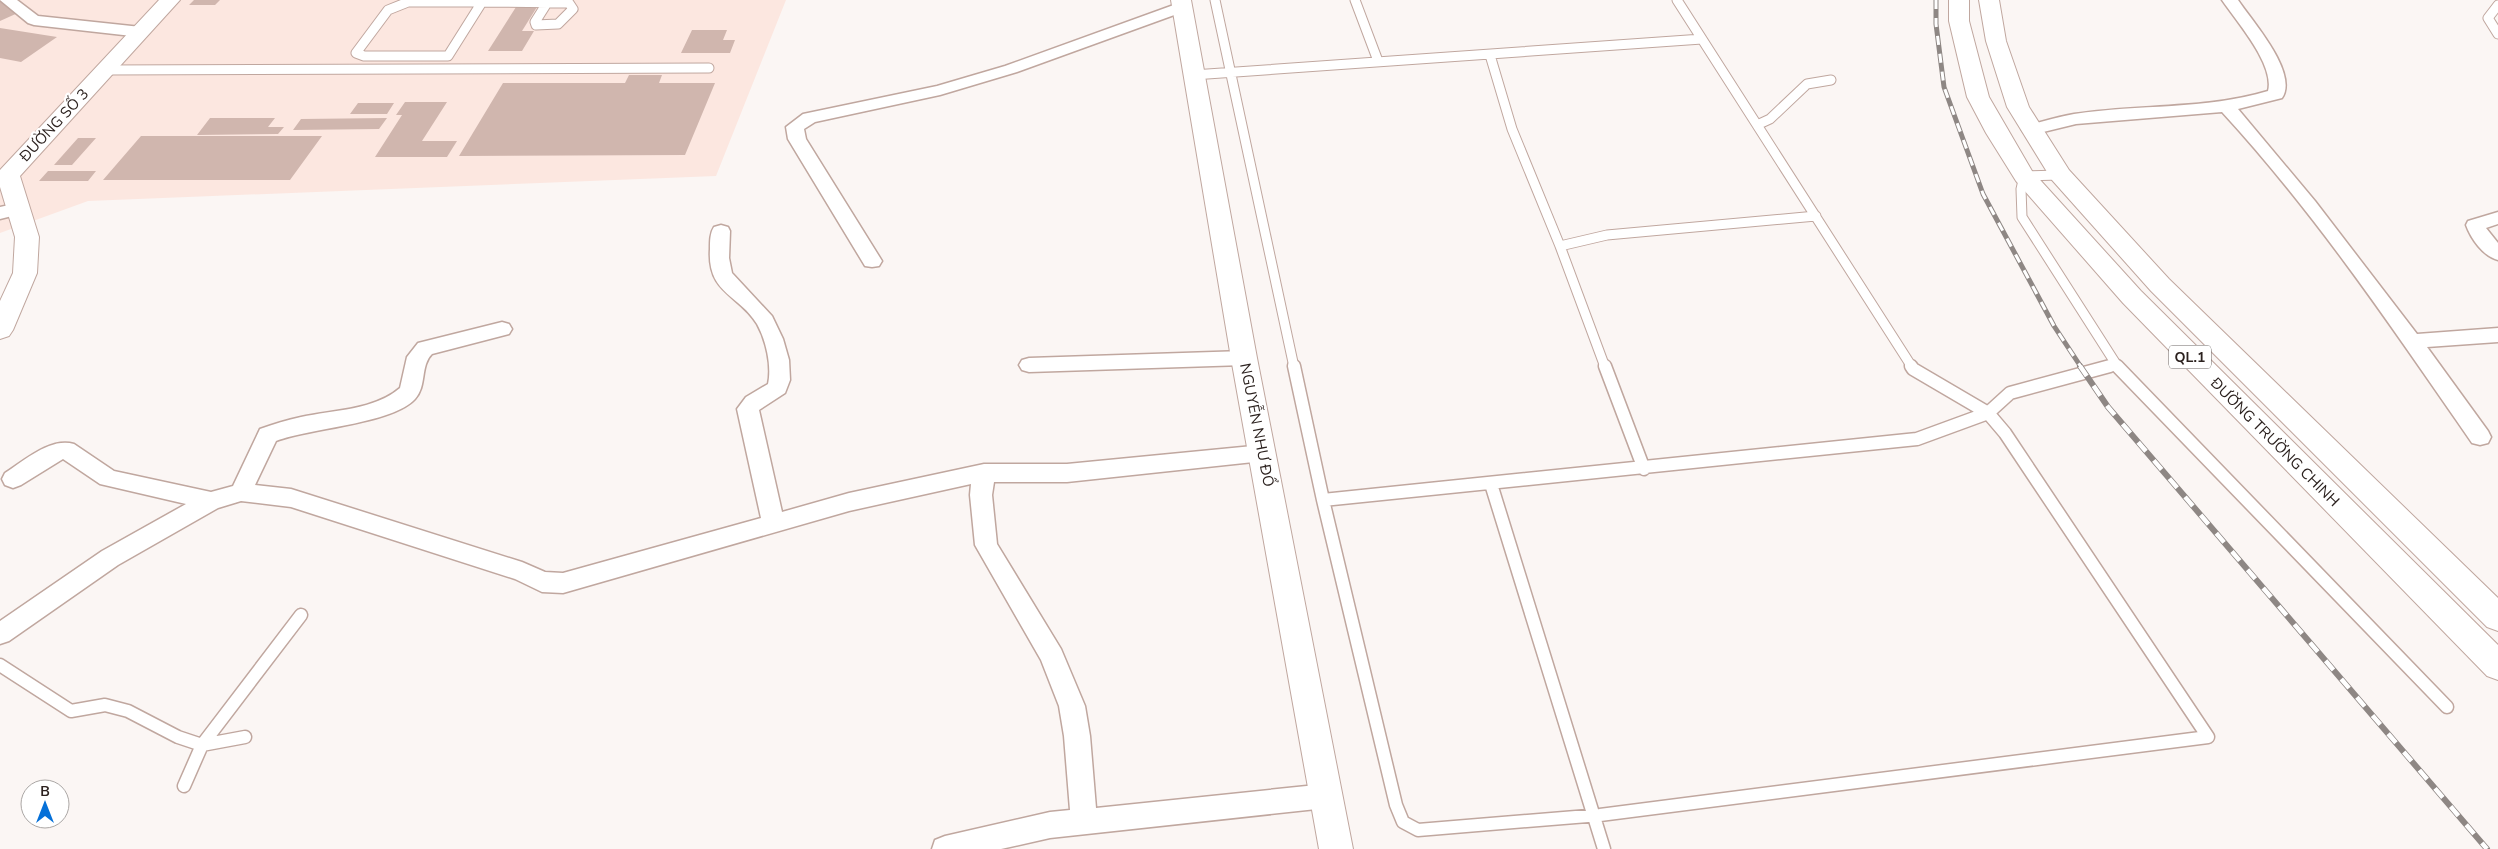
<svg xmlns="http://www.w3.org/2000/svg" width="2498" height="849" font-family="'Nunito Sans',sans-serif">
	<rect width="100%" height="100%" fill="#fbf6f4"/>
	<path fill="#fce7e0" d="M0 0H786L716 176 88 201 0 233Z"/>
	<path fill="#d0b6ae" d="M0 0H1L20 12 0 21Z
		M194 0H220L215 5H189Z
		M516 7H537L522 31H534L522 51H488Z
		M0 28 57 37 21 62 0 58Z
		M692 30H727L723 40H735L730 53H681Z
		M629 75H662L659 83H715L685 155 459 156 503 83H625Z
		M405 102H447L422 141H457L447 157H375L402 115H396Z
		M358 103H394L387 114H350Z
		M210 118H275L268 127H284L278 134 197 135Z
		M387 118 379 129 293 130 301 119Z
		M141 136H322L290 180H103Z
		M78 138H96L72 165H54Z
		M48 171H96L88 181H39Z"/>
	<g fill="none" stroke-linecap="round" stroke-linejoin="round">
		<g stroke="#c0a79f" stroke-width="11">
			<path id="lane-far1" d="M1215 0 1294 367
				M1355 0 1378 61
				M1677 0 1912 367
				M408 2H482L448 56H364L356 53 388 10Z
				M482 2 569 3 573 9 558 24 536 25 535 22 547 3
				M482 2 484 0
				M2498 5 2488 18 2498 34
				M1490 55 1512 129 1560 246 1607 235 1816 216
				M105 70 709 68
				M1193 75 1702 39
				M1757 125 1770 119 1807 84 1831 80
				M2060 175 2024 176 2021 189 2022 217 2116 364 2106 367
				M1560 246 1605 367
				M2116 364 2119 367"/>
		</g>
		<g stroke="#c0a79f" stroke-width="15">
			<path id="lane" d="M1294 366 1323 500 1396 805 1403 822 1418 830 1600 815 2208 737 2005 433 1988 413 1913 369 1911 366
				M1605 366 1644 469
				M2117 366 2447 707
				M1491 484 1604 849
				M1323 500 1917 439 1988 413 2010 393 2110 366
				M0 665 71 711 105 705 128 711 178 737 202 745 245 737
				M184 786 202 745 301 615"/>
		</g>
		<g stroke="#c0a79f" stroke-width="3">
			<path id="street" d="M0 0H17L38 16 141 27 149 32 141 37 34 25 28 23Z
				M2222 0H2238C2252 21 2299 73 2282 98L2238 109 2315 201 2417 334 2498 328V342L2427 347 2488 431 2491 437 2488 443 2480 445 2472 443C2394 330 2315 213 2222 112L2076 124 2031 135 2025 134 2022 130 2025 126C2041 122 2057 117 2074 114 2139 104 2205 110 2268 91 2275 65 2237 22 2222 0Z
				M1182 2 1190 7 1188 10 1017 72 940 95 815 122 804 129 806 139 882 261 879 266 872 267 865 266 788 139 786 127 803 114 937 86 1005 66Z
				M18 203 24 205 27 209 24 213 0 219V207Z
				M2498 212V224L2486 228 2498 243V260C2483 256 2471 239 2466 225L2468 221Z
				M721 225 728 227 730 231 729 258 732 273 772 316 783 339 789 360 790 380 785 393 759 410 782 512 849 493 984 464H1067L1263 445 1271 447 1274 453 1271 459 1263 461 1067 482H994L992 495 997 544 1061 649 1085 706 1090 736 1096 808 1326 784 1335 787 1339 796 1335 805 1326 808 1050 838 1001 849H932L935 840 945 836 1050 812 1070 810 1064 736 1059 706 1041 660 975 545 970 495 971 484 849 511 563 593 542 592 515 579 291 507 241 501 218 508 118 565 9 641 0 644V621L102 551 186 504 100 484 63 459 21 485 13 488 5 485 2 479 5 473C24 461 50 437 74 444L114 471 211 492 233 486 260 429C274 424 287 420 301 417 333 410 375 410 400 388L407 357 418 343 502 322 509 324 512 329 509 334 432 354C420 366 427 386 415 399 392 424 310 428 276 441L255 485 291 489 522 562 545 572 563 573 761 518 737 409 746 397 768 384C772 366 766 340 757 324 739 294 707 294 710 249 710 241 710 233 714 227Z
				M1244 351 1251 353 1254 358 1251 363 1244 365 1029 372 1022 370 1019 365 1022 360 1029 358Z"/>
		</g>
		<g stroke="#c0a79f" stroke-width="2">
			<path id="secondary" d="M159 0H180L20 176 39 237 37 273 13 330 9 336 0 339V301L13 273 15 237 0 187V170Z
				M1171 0H1191L1257 358 1353 849H1319L1231 358Z"/>
		</g>
		<g stroke="#c0a79f" stroke-width="2">
			<path id="highway" d="M1949 0H1969V21L1989 97 2032 171 2141 291 2498 645V680L2487 676 2123 303 2016 181 1986 133 1967 97 1949 21Z
				M1979 0H1999L2006 41 2029 107 2069 170 2169 279 2498 598V631L2487 627 2151 291 2052 180 2007 107 1986 41Z"/>
		</g>
		<use href="#lane-far1" stroke="#fff" stroke-width="9"/>
		<use href="#lane" stroke="#fff" stroke-width="12"/>
		<use href="#street" fill="#fff" fill-rule="evenodd"/>
		<use href="#secondary" fill="#fff" fill-rule="evenodd"/>
		<use href="#highway" fill="#fff" fill-rule="evenodd"/>
		<g stroke="#8e8784" stroke-width="5">
			<path id="rail-far1" d="M1936 0V24L1944 87 1983 194 2054 326 2081 367"/>
		</g>
		<g stroke="#8e8784" stroke-width="6">
			<path id="rail" d="M2080 366 2108 407 2487 849"/>
		</g>
		<use href="#rail-far1" stroke="#fff" stroke-width="3" stroke-dasharray="9" stroke-linecap="butt"/>
		<use href="#rail" stroke="#fff" stroke-width="4.5" stroke-dasharray="12" stroke-linecap="butt"/>
	</g>
	<g text-anchor="middle" dominant-baseline="central" stroke-width="4.5" stroke-linejoin="round" paint-order="stroke">
		<rect fill="#fff" stroke="#6b6462" stroke-width="1" x="2169" y="345.5" width="42" height="23" rx="4"/>
		<g font-size="14" font-weight="bold" fill="#2c221f">
			<text x="2190" y="357">QL.1</text>
		</g>
		<g font-size="15" fill="#2c221f" stroke="#fff">
			<text transform="translate(54 125) rotate(-47)">ĐƯỜNG SỐ 3</text>
			<text transform="translate(1257 425) rotate(79)">NGUYỄN NHƯ ĐỔ</text>
			<text transform="translate(2275 442) rotate(45)">ĐƯỜNG TRƯỜNG CHINH</text>
		</g>
	</g>
	<g transform="translate(45 804)"><circle r="24" fill="#ffffff" stroke="#aba7a5"/>
	<path d="M0-4L9 19L0 12L-9 19Z" fill="#0570d8"/>
	<text y="-8" font-size="14" font-weight="bold" text-anchor="middle" fill="#2c221f">B</text>
	</g>
</svg>
